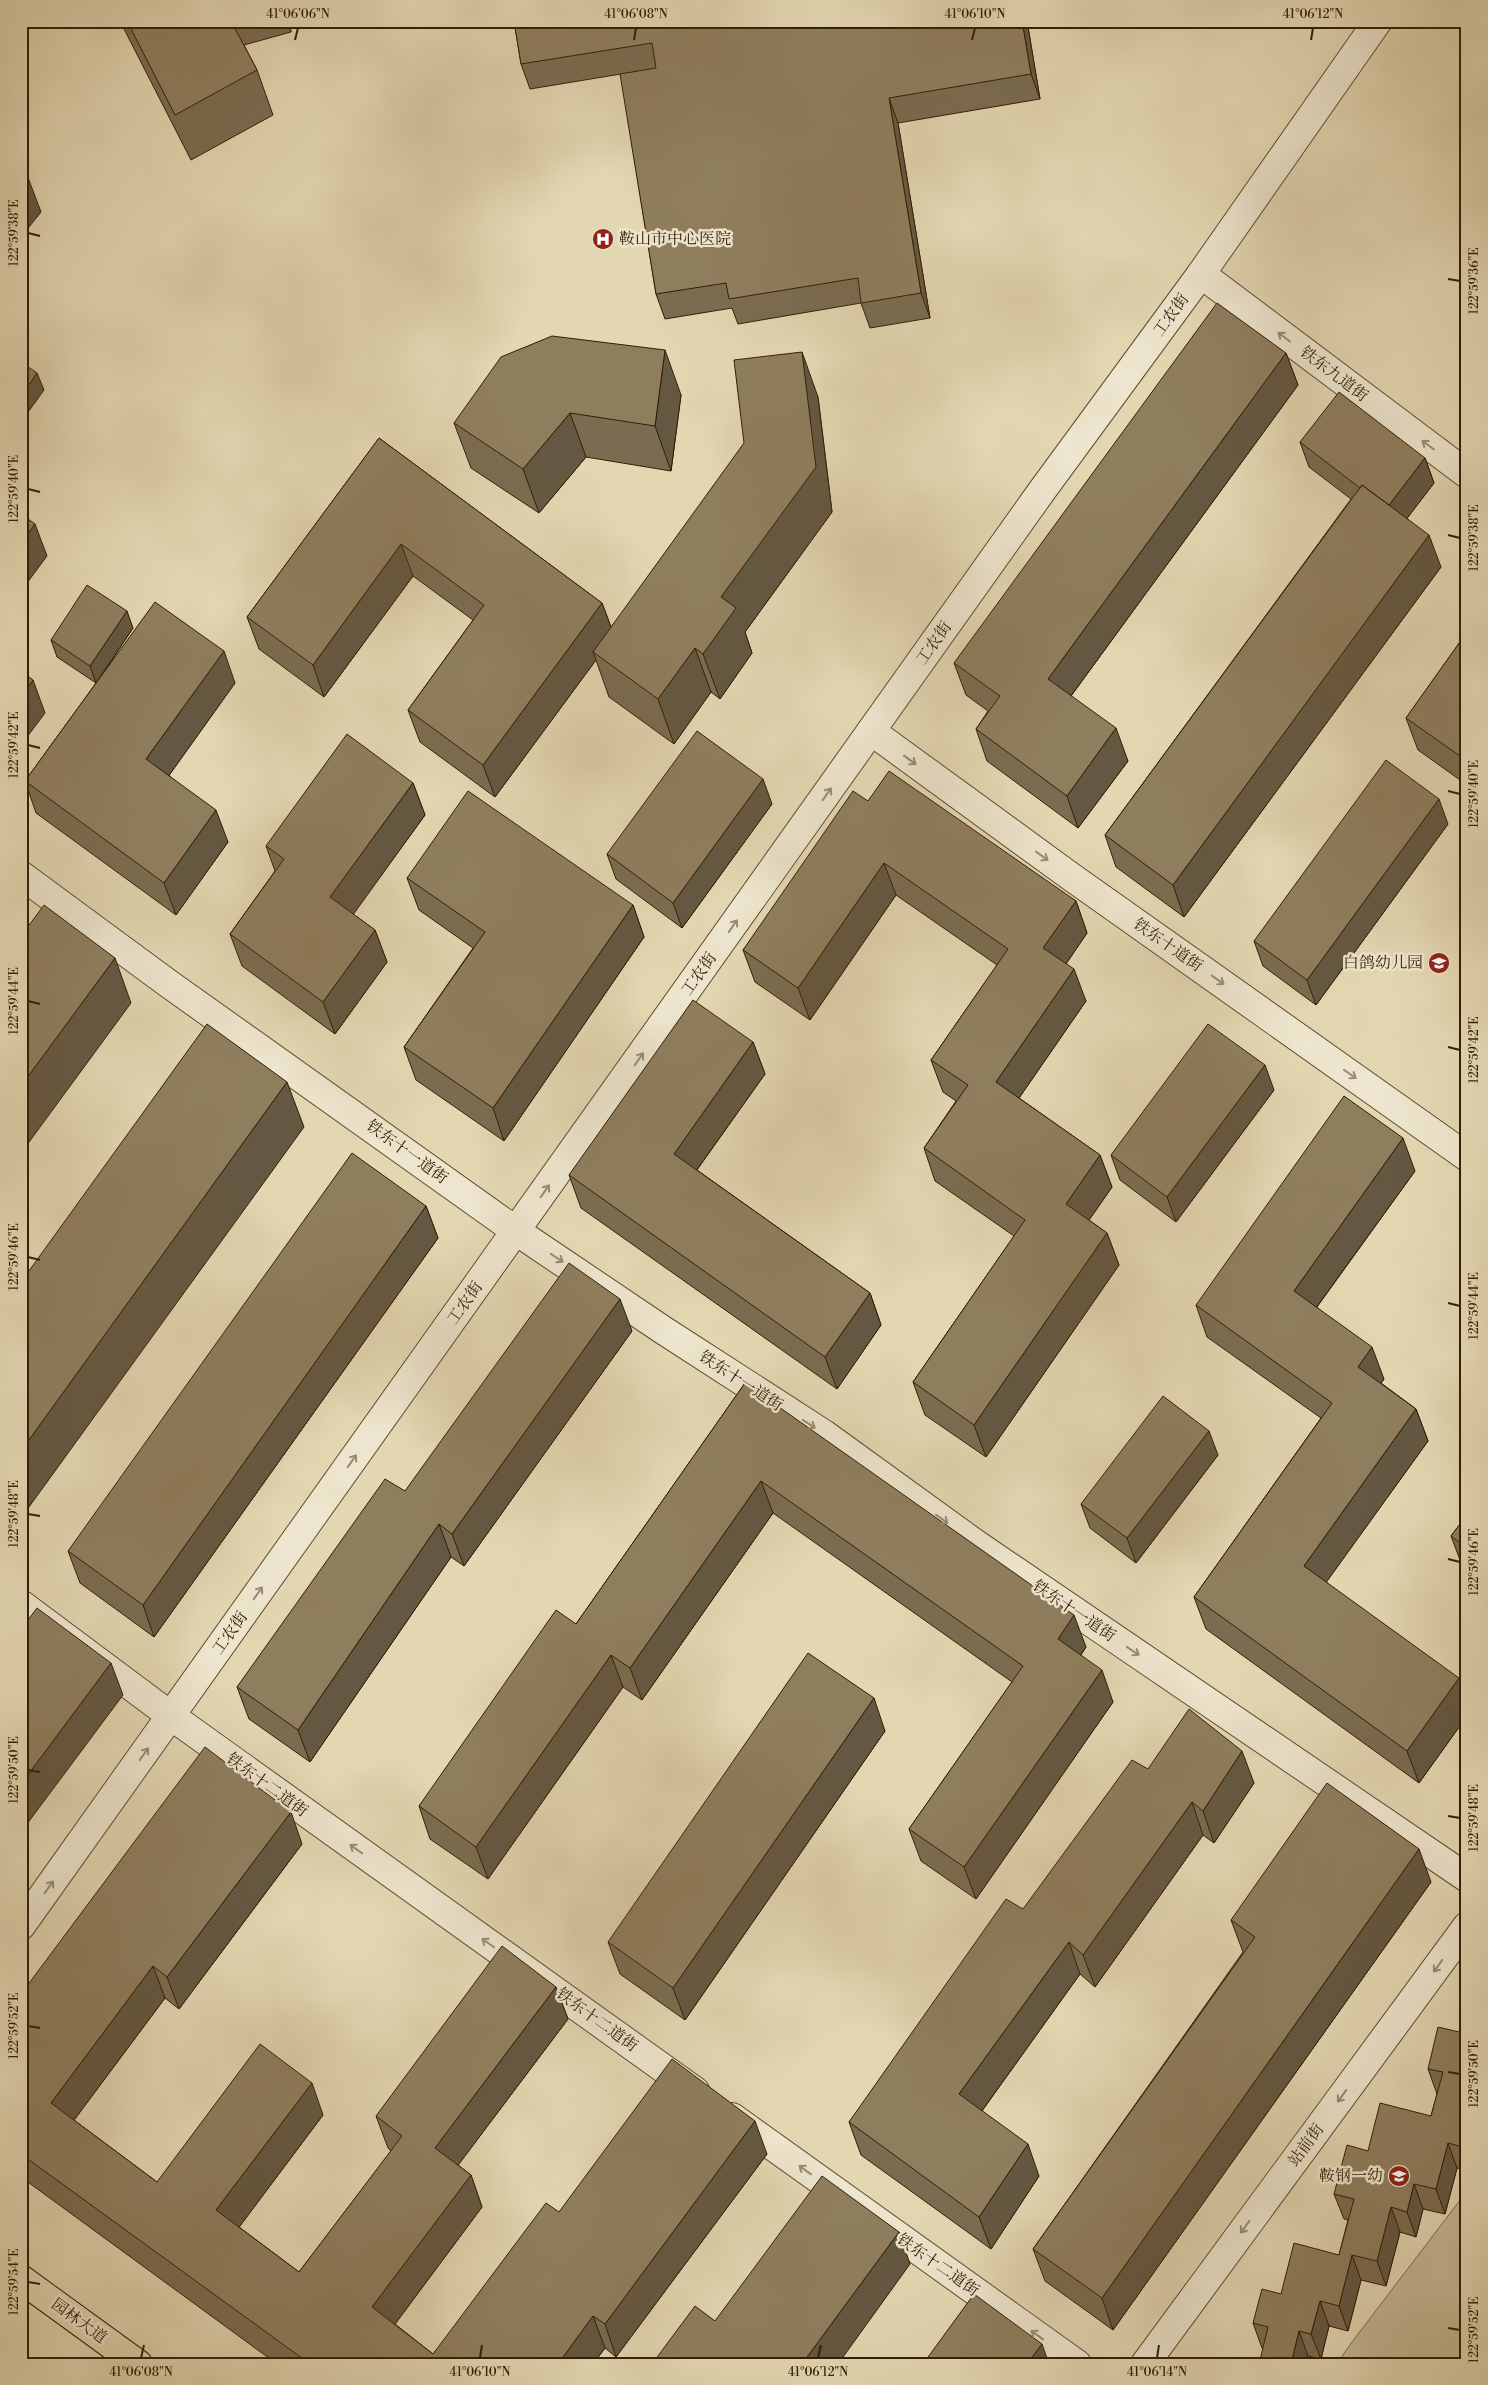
<svg xmlns="http://www.w3.org/2000/svg" width="1488" height="2385" font-family="'Libre Bodoni','Noto Serif SC',serif">
	<rect width="100%" height="100%" fill="#e3d7b2"/>
	<filter id="stains"><feTurbulence type="fractalNoise" baseFrequency=".004" numOctaves="4"/><feColorMatrix values="0 0 0 0 .2 0 0 0 0 .09 0 0 0 0 .02 0 0 0 .5 -.17"/></filter>
	<radialGradient id="worn" r=".72"><stop offset=".6" stop-color="#630" stop-opacity="0"/><stop offset="1" stop-color="#630" stop-opacity=".3"/></radialGradient>
	<path fill="#c5b894" stroke="#7c6b4c" d="M1467 2191V2364H1340L1338 2362 1352 2342Z"/>
	<g fill="none" stroke-linecap="round" stroke-linejoin="round">
		<g stroke="#5f4c30" stroke-width="30">
			<path id="minor" d="M1201 274 1467 474
				M871 731 1070 876 1467 1157
				M21 875 169 984 516 1231 663 1330 824 1434 976 1544 1467 1878
				M21 1604 171 1716 695 2091
				M732 2117 1077 2364
				M1145 2364 1467 1926"/>
		</g>
		<g stroke="#5f4c30" stroke-width="30">
			<path id="tertiary" d="M21 1926 1041 492 1201 274 1378 21"/>
		</g>
		<g stroke="#331e04" stroke-width="30">
			<path id="primary" d="M21 2279 138 2364"/>
		</g>
		<use href="#minor" stroke="#ede5cd" stroke-width="28"/>
		<use href="#tertiary" stroke="#ede5cd" stroke-width="28"/>
		<use href="#primary" stroke="#e3d7b2" stroke-width="28"/>
	</g>
	<path fill="#7b6c51" stroke="#331e04" d="M121 21H289L291 32 244 45 257 70 273 115 191 160 123 27Z
		M514 21H697L698 27 1027 21 1040 99 898 123 930 318 870 328 861 303 738 324 732 308 665 319 656 294 621 74 530 89 521 64Z
		M1286 353 1298 385 1071 696 1128 761 1078 828 987 761 976 729 988 711 966 695 954 663Z
		M681 395 671 471 586 457 539 513 471 468 454 423Z
		M818 397 832 512 745 632 752 653 720 699 711 692 674 744 609 697 596 660 495 797 420 742 408 710 473 620 413 576 324 697 259 649 247 617 379 438 602 603 611 627Z
		M1300 442 1425 458 1434 483 1407 518 1441 567 1184 917 1116 867 1105 835 1351 499 1309 467Z
		M133 628 104 672 235 683 169 775 228 842 176 915 36 813 25 781 96 683 57 657 51 640Z
		M1467 632V785L1418 750 1406 718Z
		M413 783 425 815 353 914 375 930 387 962 335 1034 242 966 230 934 275 871 266 846Z
		M868 801 1076 901 1087 933 1066 964 1086 1001 1019 1098 1100 1155 1112 1187 1089 1220 1107 1233 1119 1265 986 1457 925 1415 913 1382 1014 1236 935 1181 924 1148 956 1101 943 1092 931 1060 997 965 896 895 810 1020 755 982 743 950Z
		M772 804 682 928 616 879 607 854Z
		M1448 824 1316 1005 1263 966 1254 941Z
		M407 878 633 905 644 937 504 1141 416 1080 404 1047 473 948 419 910Z
		M753 1042 765 1074 697 1170 870 1293 881 1325 837 1389 581 1208 569 1175Z
		M1274 1090 1176 1222 1120 1180 1111 1155Z
		M1415 1171 1317 1307 1384 1379 1381 1383 1416 1409 1428 1441 1326 1582 1467 1700V1716L1419 1783 1206 1629 1194 1597 1321 1418 1207 1337 1196 1305Z
		M426 1206 438 1238 154 1637 80 1583 68 1551Z
		M632 1331 464 1566 451 1557 310 1762 249 1719 237 1687 405 1491Z
		M745 1383 1086 1647 1081 1655 1113 1702 976 1899 921 1861 909 1829 1012 1682 773 1513 642 1700 623 1687 488 1879 430 1839 419 1806 576 1624Z
		M1218 1455 1136 1563 1090 1528 1081 1504Z
		M1467 1515V1571L1463 1568 1451 1536Z
		M885 1731 685 2020 620 1974 608 1942Z
		M1148 1769 1254 1783 1214 1843 1203 1835 1095 1987 1080 1974 982 2111 1039 2176 991 2249 861 2155 849 2122Z
		M302 1844 179 2009 165 1998 74 2120 157 2182 323 2115 239 2227 299 2272 391 2151 388 2148 376 2116 556 1987 568 2019 458 2165 471 2175 482 2207 395 2324 433 2354 559 2212 767 2154 616 2357 605 2348 593 2364H277L21 2177V1994Z
		M1431 1882 1113 2330 1045 2281 1033 2249 1243 1952 1231 1920Z
		M1467 2003V2170L1457 2168 1445 2214 1423 2209 1416 2237 1400 2232 1386 2286 1361 2280 1348 2331 1329 2326 1321 2359 1308 2356 1262 2348 1253 2323 1281 2294 1339 2255 1348 2220 1344 2219 1334 2194 1368 2151 1431 2116 1437 2094 1428 2069 1459 2032Z"/>
	<path fill="#645842" stroke="#331e04" d="M287 21H289L291 32Z
		M692 21H697L702 52 693 28Z
		M1022 21H1027L1040 99 1031 74Z
		M21 31 28 50 21 59Z
		M889 98 898 123 930 318 921 293Z
		M24 167 41 212 21 237V171Z
		M665 350 681 395 671 471 655 426Z
		M802 352 818 397 832 512 745 632 752 653 720 699 703 654Z
		M1286 353 1298 385 1060 711 1048 679Z
		M37 373 44 390 21 422V396Z
		M570 413 586 457 539 513 523 469Z
		M1425 458 1434 483 1396 533 1387 508Z
		M35 524 47 556 21 591V543Z
		M1429 535 1441 567 1184 917 1173 885Z
		M401 544 413 576 324 697 313 665Z
		M602 603 614 635 593 652 596 660 495 797 483 765Z
		M127 611 133 628 96 683 90 666Z
		M695 648 711 692 674 744 658 699Z
		M224 651 235 683 158 791 146 759Z
		M33 680 45 713 21 745V697Z
		M1116 728 1128 761 1078 828 1067 796Z
		M763 779 772 804 682 928 673 903Z
		M413 783 425 815 342 930 330 897Z
		M1439 799 1448 824 1316 1005 1307 980Z
		M216 810 228 842 176 915 164 883Z
		M884 863 896 895 810 1020 798 988Z
		M1076 901 1087 933 1055 980 1043 948Z
		M633 905 644 937 504 1141 493 1108Z
		M375 930 387 962 335 1034 323 1002Z
		M115 958 131 1003 21 1153V1086Z
		M1074 969 1086 1001 1008 1114 996 1082Z
		M753 1042 765 1074 685 1186 674 1154Z
		M1265 1065 1274 1090 1176 1222 1167 1197Z
		M287 1082 304 1127 21 1518V1451Z
		M1403 1138 1415 1171 1305 1323 1294 1291Z
		M1100 1155 1112 1187 1078 1236 1066 1204Z
		M426 1206 438 1238 154 1637 143 1605Z
		M1107 1233 1119 1265 986 1457 974 1425Z
		M870 1293 881 1325 837 1389 825 1357Z
		M620 1299 632 1331 464 1566 452 1534Z
		M1372 1347 1384 1379 1370 1399 1358 1367Z
		M1416 1409 1428 1441 1315 1598 1304 1566Z
		M1209 1431 1218 1455 1136 1563 1127 1538Z
		M761 1481 773 1513 642 1700 630 1668Z
		M439 1524 451 1557 310 1762 298 1730Z
		M1074 1615 1086 1647 1069 1671 1058 1639Z
		M611 1655 623 1687 488 1879 476 1847Z
		M111 1663 123 1695 21 1832V1784Z
		M1102 1670 1113 1702 976 1899 964 1867Z
		M1459 1678 1467 1700V1716L1419 1783 1407 1751Z
		M874 1698 885 1731 685 2020 673 1988Z
		M1242 1751 1254 1783 1214 1843 1203 1811Z
		M1192 1802 1203 1835 1095 1987 1083 1955Z
		M291 1812 302 1844 179 2009 167 1977Z
		M1419 1849 1431 1882 1113 2330 1102 2298Z
		M1069 1942 1080 1974 971 2126 959 2094Z
		M153 1966 165 1998 63 2135 51 2103Z
		M556 1987 568 2019 447 2180 435 2148Z
		M312 2083 323 2115 228 2242 216 2210Z
		M755 2121 767 2154 616 2357 605 2324Z
		M1448 2143 1457 2168 1445 2214 1436 2189Z
		M1028 2144 1039 2176 991 2249 979 2217Z
		M471 2175 482 2207 384 2339 372 2307Z
		M1414 2184 1423 2209 1416 2237 1407 2212Z
		M1391 2207 1400 2232 1386 2286 1377 2261Z
		M899 2232 910 2264 838 2364H802Z
		M1352 2255 1361 2280 1348 2331 1339 2306Z
		M1320 2301 1329 2326 1321 2359 1311 2334Z
		M593 2316 605 2348 593 2364H558Z
		M1299 2331 1308 2356 1306 2364H1291Z
		M1042 2344 1049 2364H1027Z"/>
	<path fill="#8f7e5e" stroke="#331e04" d="M127 21H231L257 70 175 115Z
		M514 21H692L693 28 730 21H1022L1031 74 889 98 921 293 861 303 858 278 729 299 726 283 656 294 620 74 656 68 652 43 521 64Z
		M21 165 24 167 21 171Z
		M1217 303 1286 353 1048 679 1116 728 1067 796 976 729 1000 696 954 663Z
		M552 336 665 350 655 426 570 413 523 469 454 423 501 357Z
		M802 352 816 467 721 597 736 608 703 654 695 648 658 699 593 652 744 443 734 360Z
		M21 362 37 373 21 396Z
		M1339 392 1425 458 1389 505 1362 485 1360 488 1300 442Z
		M379 438 602 603 483 765 408 710 484 605 401 544 313 665 247 617Z
		M1362 485 1429 535 1173 885 1105 835Z
		M21 514 35 524 21 543Z
		M87 585 127 611 90 666 51 640Z
		M155 602 224 651 146 759 216 810 164 883 25 781Z
		M1467 632V761L1406 718Z
		M21 671 33 680 21 697Z
		M697 731 763 779 673 903 607 854Z
		M347 734 413 783 330 897 375 930 323 1002 230 934 284 859 266 846Z
		M1386 760 1439 799 1307 980 1254 941Z
		M889 771 1076 901 1043 948 1074 969 996 1082 1100 1155 1066 1204 1107 1233 974 1425 913 1382 1025 1220 924 1148 968 1085 931 1060 1008 949 884 863 798 988 743 950 853 791 868 801Z
		M468 791 633 905 493 1108 404 1047 485 932 407 878Z
		M44 905 115 958 21 1086V936Z
		M693 1000 753 1042 674 1154 870 1293 825 1357 569 1175Z
		M207 1024 287 1082 21 1451V1282Z
		M1208 1024 1265 1065 1167 1197 1111 1155Z
		M1344 1096 1403 1138 1294 1291 1372 1347 1358 1367 1416 1409 1304 1566 1459 1678 1407 1751 1194 1597 1332 1403 1196 1305Z
		M352 1153 426 1206 143 1605 68 1551Z
		M569 1263 620 1299 452 1534 439 1524 298 1730 237 1687 385 1479 405 1491Z
		M745 1383 1074 1615 1058 1639 1102 1670 964 1867 909 1829 1023 1666 761 1481 630 1668 611 1655 476 1847 419 1806 556 1610 576 1624Z
		M1163 1396 1209 1431 1127 1538 1081 1504Z
		M1467 1515V1548L1451 1536Z
		M37 1608 111 1663 21 1784V1629Z
		M808 1653 874 1698 673 1988 608 1942Z
		M1189 1709 1242 1751 1203 1811 1192 1802 1083 1955 1069 1942 959 2094 1028 2144 979 2217 849 2122 1006 1899 1023 1909 1132 1760 1148 1769Z
		M205 1747 291 1812 167 1977 153 1966 51 2103 157 2182 260 2044 312 2083 216 2210 299 2272 402 2136 376 2116 502 1946 556 1987 435 2148 471 2175 372 2307 433 2354 546 2203 559 2212 672 2059 755 2121 605 2324 593 2316 558 2364H310L21 2154V1994Z
		M1327 1783 1419 1849 1102 2298 1033 2249 1255 1937 1231 1920Z
		M1467 2003V2148L1448 2143 1436 2189 1414 2184 1407 2212 1391 2207 1377 2261 1352 2255 1339 2306 1320 2301 1311 2334 1299 2331 1291 2364H1259L1268 2327 1253 2323 1262 2289 1281 2294 1294 2243 1339 2255 1354 2199 1334 2194 1347 2145 1368 2151 1380 2103 1431 2116 1443 2072 1428 2069 1438 2027 1459 2032Z
		M822 2176 899 2232 802 2364H652L695 2306 715 2321Z
		M974 2294 1042 2344 1027 2364H923Z"/>
	<defs><path id="oneway-shaft" d="M-6 0H5M1.5-3L5.5 0L1.5 3" fill="none" stroke-width="1.6" stroke-linecap="round" stroke-linejoin="round" transform="scale(1.25)"/></defs>
	<g stroke="#998b73">
		<use href="#oneway-shaft" transform="translate(1284 337) rotate(-143)"/>
		<use href="#oneway-shaft" transform="translate(1428 445) rotate(-143)"/>
		<use href="#oneway-shaft" transform="translate(910 760) rotate(36)"/>
		<use href="#oneway-shaft" transform="translate(827 794) rotate(-55)"/>
		<use href="#oneway-shaft" transform="translate(1042 856) rotate(36)"/>
		<use href="#oneway-shaft" transform="translate(733 926) rotate(-55)"/>
		<use href="#oneway-shaft" transform="translate(1218 980) rotate(36)"/>
		<use href="#oneway-shaft" transform="translate(639 1059) rotate(-55)"/>
		<use href="#oneway-shaft" transform="translate(1350 1074) rotate(35)"/>
		<use href="#oneway-shaft" transform="translate(545 1191) rotate(-55)"/>
		<use href="#oneway-shaft" transform="translate(557 1258) rotate(34)"/>
		<use href="#oneway-shaft" transform="translate(809 1424) rotate(33)"/>
		<use href="#oneway-shaft" transform="translate(352 1461) rotate(-55)"/>
		<use href="#oneway-shaft" transform="translate(942 1519) rotate(36)"/>
		<use href="#oneway-shaft" transform="translate(258 1593) rotate(-55)"/>
		<use href="#oneway-shaft" transform="translate(1133 1651) rotate(34)"/>
		<use href="#oneway-shaft" transform="translate(144 1754) rotate(-55)"/>
		<use href="#oneway-shaft" transform="translate(356 1849) rotate(-145)"/>
		<use href="#oneway-shaft" transform="translate(49 1887) rotate(-55)"/>
		<use href="#oneway-shaft" transform="translate(488 1943) rotate(-145)"/>
		<use href="#oneway-shaft" transform="translate(1438 1966) rotate(126)"/>
		<use href="#oneway-shaft" transform="translate(1342 2096) rotate(126)"/>
		<use href="#oneway-shaft" transform="translate(805 2170) rotate(-144)"/>
		<use href="#oneway-shaft" transform="translate(1245 2227) rotate(126)"/>
		<use href="#oneway-shaft" transform="translate(1037 2335) rotate(-144)"/>
	</g>
	<path fill="none" stroke="#331e04" stroke-width="2" d="M295 40 298 28M634 40 636 28M972 40 975 28M1311 40 1313 28M28 233 40 236M1448 279 1460 281M28 489 40 492M1448 535 1460 538M28 745 40 748M1448 791 1460 794M28 1001 40 1004M1448 1047 1460 1050M28 1257 40 1260M1448 1303 1460 1306M28 1514 40 1516M1448 1559 1460 1562M28 1770 40 1772M1448 1816 1460 1818M28 2026 40 2028M1448 2072 1460 2074M28 2282 40 2284M1448 2328 1460 2330M141 2358 144 2345M480 2358 482 2345M818 2358 821 2345M1157 2358 1159 2345"/>
	<defs>
		<g id="hospital-disc" transform="scale(1.125)"><circle r="9.5" fill="#8f2418" stroke="#ede5cd"/><path d="M-5-5h3v3.5h4V-5h3V5h-3V1.5h-4V5h-3Z" fill="#fff"/></g>
		<g id="school-disc" transform="scale(1.125)"><circle r="9.5" fill="#8f2418" stroke="#ede5cd"/><path d="M0-5L7-2L0 1L-7-2ZM-4 1L0 2.5L4 1V4Q0 6-4 4Z" fill="#fff"/></g>
	</defs>
	<g fill-rule="evenodd">
		<use href="#hospital-disc" x="603" y="239"/>
		<use href="#school-disc" x="1439" y="963"/>
		<use href="#school-disc" x="1399" y="2176"/>
	</g>
	<g text-anchor="middle" dominant-baseline="central" stroke-width="5" stroke-linejoin="round" paint-order="stroke">
		<g font-size="16" fill="#331e04" stroke="#ede5cd" text-anchor="end">
			<text x="619" y="239" text-anchor="start">鞍山市中心医院</text>
			<text x="1423" y="963">白鸽幼儿园</text>
			<text x="1383" y="2176">鞍钢一幼</text>
		</g>
		<g font-size="16" fill="#331e04" stroke="#ede5cd">
			<text transform="translate(1171 315) rotate(-54)">工农街</text>
			<text transform="translate(1334 374) rotate(37)">铁东九道街</text>
			<text transform="translate(934 643) rotate(-55)">工农街</text>
			<text transform="translate(1168 945) rotate(35)">铁东十道街</text>
			<text transform="translate(699 974) rotate(-55)">工农街</text>
			<text transform="translate(407 1152) rotate(36)">铁东十一道街</text>
			<text transform="translate(465 1303) rotate(-55)">工农街</text>
			<text transform="translate(741 1381) rotate(33)">铁东十一道街</text>
			<text transform="translate(1074 1611) rotate(34)">铁东十一道街</text>
			<text transform="translate(230 1633) rotate(-55)">工农街</text>
			<text transform="translate(267 1785) rotate(36)">铁东十二道街</text>
			<text transform="translate(597 2020) rotate(36)">铁东十二道街</text>
			<text transform="translate(1306 2145) rotate(-54)">站前街</text>
			<text transform="translate(938 2265) rotate(35)">铁东十二道街</text>
			<text transform="translate(79 2321) rotate(36)">园林大道</text>
		</g>
	</g>
	<rect width="1488" height="2385" fill="none" stroke="#e3d7b2" stroke-width="55"/>
	<rect x="28" y="28" width="1432" height="2330" fill="none" stroke="#331e04" stroke-width="2"/>
	<g font-size="12" text-anchor="middle" fill="#331e04">
		<text x="298" y="18">41°06'06"N</text>
		<text x="636" y="18">41°06'08"N</text>
		<text x="975" y="18">41°06'10"N</text>
		<text x="1313" y="18">41°06'12"N</text>
		<text transform="translate(14 233) rotate(-90)" y="4">122°59'38"E</text>
		<text transform="translate(1474 281) rotate(-90)" y="4">122°59'36"E</text>
		<text transform="translate(14 489) rotate(-90)" y="4">122°59'40"E</text>
		<text transform="translate(1474 538) rotate(-90)" y="4">122°59'38"E</text>
		<text transform="translate(14 745) rotate(-90)" y="4">122°59'42"E</text>
		<text transform="translate(1474 794) rotate(-90)" y="4">122°59'40"E</text>
		<text transform="translate(14 1001) rotate(-90)" y="4">122°59'44"E</text>
		<text transform="translate(1474 1050) rotate(-90)" y="4">122°59'42"E</text>
		<text transform="translate(14 1257) rotate(-90)" y="4">122°59'46"E</text>
		<text transform="translate(1474 1306) rotate(-90)" y="4">122°59'44"E</text>
		<text transform="translate(14 1514) rotate(-90)" y="4">122°59'48"E</text>
		<text transform="translate(1474 1562) rotate(-90)" y="4">122°59'46"E</text>
		<text transform="translate(14 1770) rotate(-90)" y="4">122°59'50"E</text>
		<text transform="translate(1474 1818) rotate(-90)" y="4">122°59'48"E</text>
		<text transform="translate(14 2026) rotate(-90)" y="4">122°59'52"E</text>
		<text transform="translate(1474 2074) rotate(-90)" y="4">122°59'50"E</text>
		<text transform="translate(14 2282) rotate(-90)" y="4">122°59'54"E</text>
		<text transform="translate(1474 2330) rotate(-90)" y="4">122°59'52"E</text>
		<text x="141" y="2376">41°06'08"N</text>
		<text x="480" y="2376">41°06'10"N</text>
		<text x="818" y="2376">41°06'12"N</text>
		<text x="1157" y="2376">41°06'14"N</text>
	</g>
	<rect width="100%" height="100%" filter="url(#stains)"/>
	<rect width="100%" height="100%" fill="url(#worn)"/>
</svg>
